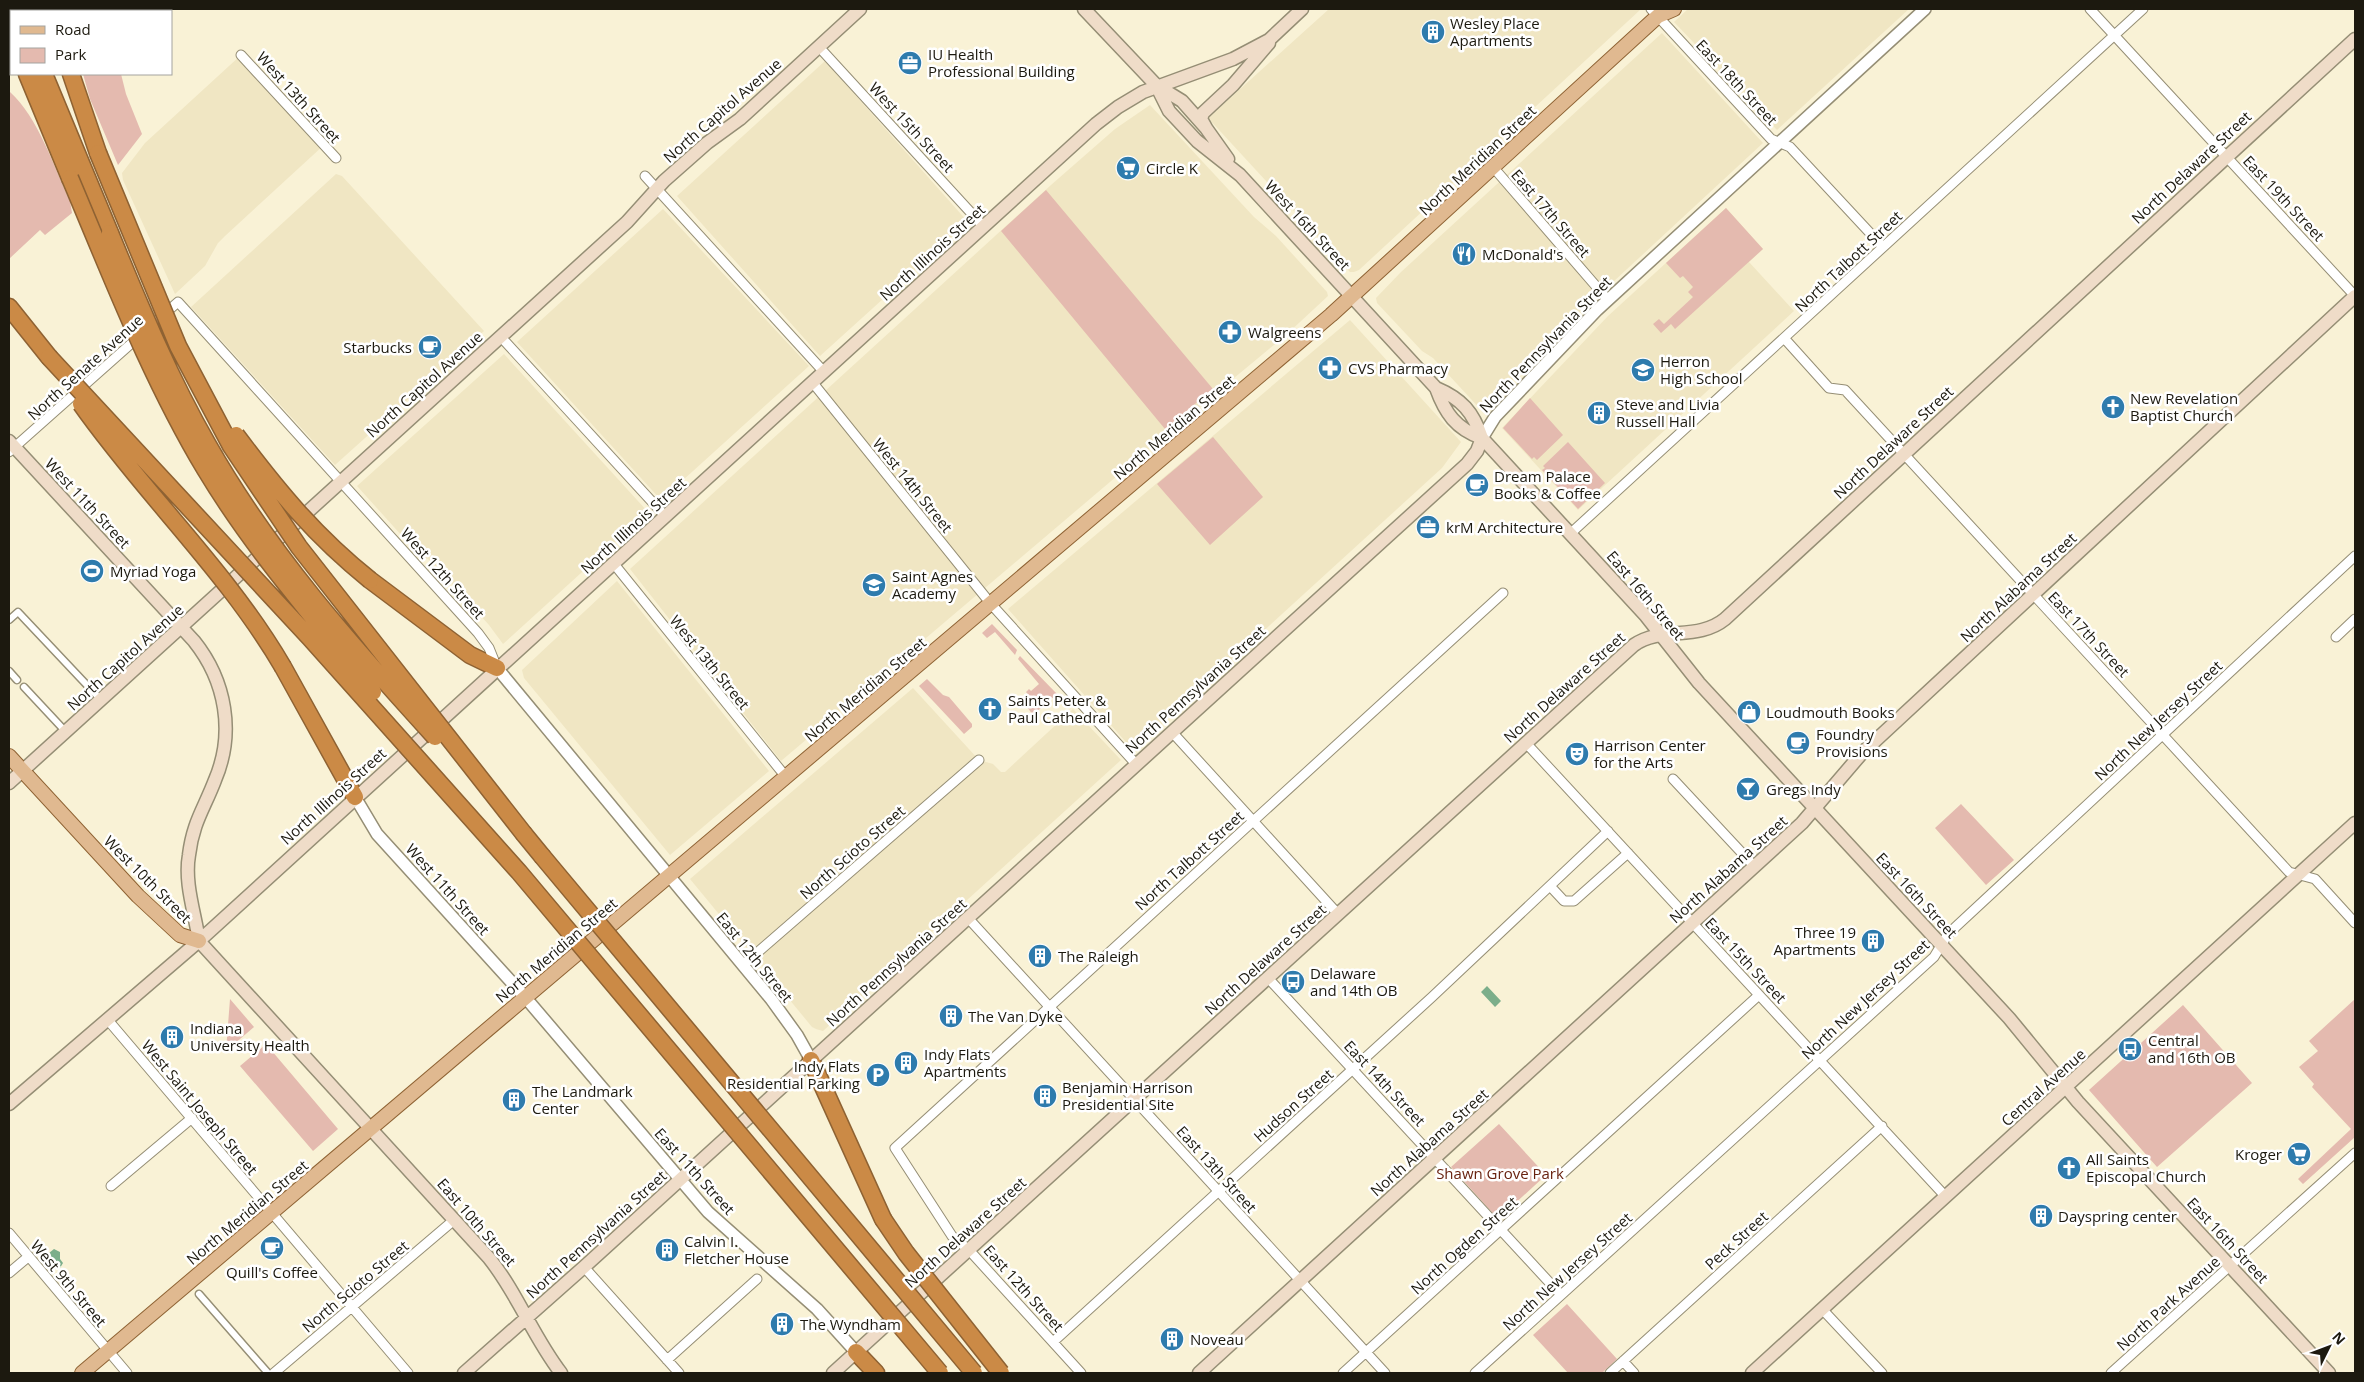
<svg xmlns="http://www.w3.org/2000/svg" width="2364" height="1382" font-family="'Open Sans',sans-serif">
	<rect width="100%" height="100%" fill="#f9f2d6"/>
	<path fill="#f0e6c3" d="M1329 9H1638L1640 10 1359 270 1354 272H1350L1208 118Z
		M1688 9H1909L1777 130 1674 22Z
		M1662 33 1763 143 1585 308 1482 411 1433 358 1422 351 1377 303 1376 298 1401 272Z
		M241 55 324 145 225 236 218 243 205 266 175 294 123 180 122 173 145 143Z
		M825 61 968 222 820 356 677 196Z
		M1150 105 1254 217 1276 236 1327 292 1328 296 1286 335 1163 437 781 761 630 569 1051 185 1115 129Z
		M336 174 342 176 484 331 335 465 191 307Z
		M1726 208 1763 249 1749 262 1794 311 1578 510 1502 428 1608 316Z
		M663 209 809 366 661 500 517 342Z
		M1350 320 1461 442 1442 468 1133 750 1008 609Z
		M504 354 648 512 503 644 489 625 434 564 428 559 421 557 357 486Z
		M617 581 769 771 670 855 524 678 522 670Z
		M913 688 979 760 993 764 1001 772H1005L1073 709 1121 760 823 1031 816 1029 812 1027 690 879Z"/>
	<path fill="#e4baaf" d="M83 74H121L126 94 142 134 118 165 90 99Z
		M10 92C38 117 54 167 70 201L72 213 45 235 40 230 9 259Z
		M1046 190 1213 389 1165 429 1001 231Z
		M1726 208 1763 249 1675 329 1671 324 1661 333 1653 324 1659 319 1664 324 1693 297 1688 292 1693 287 1683 276 1680 278 1666 263Z
		M1530 398 1563 435 1537 460 1534 457 1532 459 1503 428Z
		M1213 437 1263 497 1210 545 1157 484Z
		M1568 442 1605 483 1578 509 1542 470 1545 468 1543 466Z
		M992 624 1017 650 1015 655 995 632 987 638 982 633Z
		M1020 656 1057 694 1033 715 1027 707 1033 701 1026 692 1029 689 1031 691 1039 684 1018 659Z
		M927 679 943 695 949 697 972 724V727L964 734 919 686Z
		M1961 804 2014 860 1986 885 1935 828Z
		M230 999 254 1027 226 1051Z
		M2355 999V1137L2303 1184 2298 1179 2351 1129 2312 1087 2314 1084 2299 1067 2318 1051 2309 1041Z
		M2183 1005 2252 1083 2157 1167 2089 1090Z
		M266 1044 338 1129 313 1151 240 1066Z
		M1499 1124 1546 1175 1498 1219 1451 1167Z
		M1567 1304 1617 1359 1602 1373H1568L1533 1335Z"/>
	<path fill="#7cae8a" d="M1487 986 1501 1001 1495 1007 1481 992Z
		M54 1249 60 1252V1259L63 1263 60 1268 52 1265 49 1253Z"/>
	<g fill="none" stroke-linecap="round" stroke-linejoin="round">
		<g stroke="#958e75" stroke-width="9">
			<path id="pedestrian" d="M9 620 18 612 101 700
				M9 671 17 680
				M24 687 66 732
				M199 1294 268 1373"/>
		</g>
		<g stroke="#958e75" stroke-width="11">
			<path id="minor" d="M1651 9 1771 139 1790 147 1883 247
				M2090 9 2355 296
				M819 47 984 227
				M241 55 336 158
				M1493 167 1608 300
				M645 176 824 372
				M500 336 666 517
				M1784 338 1829 388 1845 390 2289 872 2315 879 2355 923
				M813 383 991 604 1136 764
				M9 452 178 302 478 633 489 648 497 668
				M1571 533 2143 9
				M614 564 786 777
				M2336 637 2355 619
				M1172 732 1338 914
				M1526 743 1946 1197
				M1673 779 1755 867
				M1550 886 1564 901H1574L1628 853
				M968 918 1385 1373
				M743 965 979 760
				M1268 978 1561 1295
				M107 1019 408 1373
				M111 1186 192 1118
				M9 1233 127 1373
				M584 1267 679 1373
				M9 1273 28 1257
				M1822 1309 1882 1373
				M1053 1342 1432 997 1608 831
				M667 1360 757 1279
				M1623 1361 1634 1373
				M274 1373 454 1220
				M1081 1373 969 1250 952 1236 895 1148 1503 593
				M1343 1373 1759 995
				M1475 1373 1934 957 1948 934 2355 556
				M1610 1373 1882 1126
				M2111 1373 2355 1153"/>
		</g>
		<g stroke="#958e75" stroke-width="14">
			<path id="tertiary" d="M1482 438 1495 417 1597 310 1925 9
				M497 668 771 999 797 1035 811 1060
				M355 797 377 834 525 997 708 1212 817 1309 856 1352"/>
		</g>
		<g stroke="#958e75" stroke-width="15">
			<path id="secondary" d="M1084 9 1156 85 1182 101 1206 128 1228 159
				M1156 85 1169 111 1197 141 1240 175 1436 388C1462 399 1473 412 1482 438L1646 616 1699 683 2009 1018 2078 1102 2329 1373
				M1206 128 1201 119 1203 113 1233 85 1269 43
				M1436 388C1445 413 1456 429 1482 438
				M9 441 194 641C226 681 235 733 215 780 204 809 193 822 189 855 184 883 195 913 199 941
				M9 783 627 222 664 181 707 143 740 119 860 9
				M199 941 489 1258C518 1294 533 1337 561 1373
				M9 1104 199 941 1096 124 1118 107 1143 92 1233 59 1269 40 1302 9
				M464 1373 584 1267 1467 464 1477 451 1482 438
				M833 1373 1634 645C1661 626 1698 641 1725 619L2355 39
				M1199 1373 1802 823 1862 753 2355 296
				M1752 1373 2355 823"/>
		</g>
		<g stroke="#8e6233" stroke-width="16">
			<path id="primary" d="M9 756 138 896 180 935 199 941
				M82 1373 1331 315 1658 16 1674 9"/>
		</g>
		<g stroke="#8e6233" stroke-width="19">
			<path id="motorway" d="M60 9V11
				M9 16 11 19
				M9 42 11 46
				M27 74 70 178
				M44 74 110 233
				M71 74 98 153
				M9 307 49 357
				M370 580 470 655 497 668
				M283 667 355 797
				M524 834 542 856
				M811 1060 883 1219
				M856 1352 876 1373"/>
		</g>
		<use href="#pedestrian" stroke="#fff" stroke-width="6"/>
		<use href="#minor" stroke="#fff" stroke-width="9"/>
		<use href="#tertiary" stroke="#fff" stroke-width="11"/>
		<use href="#secondary" stroke="#efdcc8" stroke-width="12"/>
		<use href="#primary" stroke="#e0b990" stroke-width="14"/>
		<use href="#motorway" stroke="#cb8a46" stroke-width="16"/>
		<g stroke="#8e6233" stroke-width="19" stroke-linecap="butt">
			<path id="motorway-bridge" d="M98 153 178 346 231 446 299 547 524 834
				M70 178C112 277 150 377 205 469 253 549 315 619 373 692
				M110 233C140 306 169 377 208 445 269 553 352 646 435 737
				M49 357 310 638 519 872 940 1373
				M81 404C145 495 227 571 283 667
				M236 435C278 491 315 536 370 580
				M542 856 974 1373
				M883 1219 906 1253 1001 1373"/>
		</g>
		<use href="#motorway-bridge" stroke="#cb8a46" stroke-width="16"/>
	</g>
	<defs>
		<g id="building-disc" transform="scale(1.25)"><circle r="9.5" fill="#2e7bad" stroke="#fff"/><path d="M-4-6H4V6H1V3H-1V6H-4ZM-2.5-4.3h1.7v1.8h-1.7ZM.8-4.3h1.7v1.8H.8ZM-2.5-1h1.7V.8h-1.7ZM.8-1h1.7V.8H.8Z" fill="#fff"/></g>
		<g id="office-disc" transform="scale(1.25)"><circle r="9.5" fill="#2e7bad" stroke="#fff"/><path d="M-6-3h4V-5.5h4V-3h4V5H-6ZM-1-4.5V-3h2v-1.5ZM-6 0V1H6V0Z" fill="#fff"/></g>
		<g id="supermarket-disc" transform="scale(1.25)"><circle r="9.5" fill="#2e7bad" stroke="#fff"/><path d="M-6-5.5h2.5l.6 2H6L4.5 2H-2.5L-4.4-4H-6ZM-1.5 3.2a1.3 1.3 0 1 0 .1 0ZM3 3.2a1.3 1.3 0 1 0 .1 0Z" fill="#fff"/></g>
		<g id="restaurant-disc" transform="scale(1.25)"><circle r="9.5" fill="#2e7bad" stroke="#fff"/><path d="M-5-6h1v4h1v-4h1v4h1v-4h1v5L-1.5 .5V6h-2V.5L-5-1ZM5-6V6H3V1.5H1.5Q1.5-4 5-6Z" fill="#fff"/></g>
		<g id="pharmacy-disc" transform="scale(1.25)"><circle r="9.5" fill="#2e7bad" stroke="#fff"/><path d="M-2-6h4v4h4v4h-4v4h-4v-4h-4v-4h4Z" fill="#fff"/></g>
		<g id="cafe-disc" transform="scale(1.25)"><circle r="9.5" fill="#2e7bad" stroke="#fff"/><path d="M-5.5-4.5H6V0H3Q3 3.5 0 3.5H-2.5Q-5.5 3.5-5.5 0ZM3-3.2v2h1.7v-2ZM-6 4.5H4V6H-6Z" fill="#fff"/></g>
		<g id="school-disc" transform="scale(1.25)"><circle r="9.5" fill="#2e7bad" stroke="#fff"/><path d="M0-5L7-2L0 1L-7-2ZM-4 1L0 2.5L4 1V4Q0 6-4 4Z" fill="#fff"/></g>
		<g id="church-disc" transform="scale(1.25)"><circle r="9.5" fill="#2e7bad" stroke="#fff"/><path d="M-1.2-6h2.4v3.5h3.3v2.4h-3.3V6h-2.4V-.1h-3.3v-2.4h3.3Z" fill="#fff"/></g>
		<g id="stadium-disc" transform="scale(1.25)"><circle r="9.5" fill="#2e7bad" stroke="#fff"/><path d="M0-5a6.5 5 0 1 0 0 10a6.5 5 0 1 0 0-10ZM-3.5-1.8h7v3.6h-7Z" fill="#fff"/></g>
		<g id="shop-disc" transform="scale(1.25)"><circle r="9.5" fill="#2e7bad" stroke="#fff"/><path d="M-5-2.5h2.3a2.7 3.5 0 0 1 5.4 0H5L5.5 6h-11ZM-1.5-2.5h3a1.5 2.3 0 0 0-3 0Z" fill="#fff"/></g>
		<g id="theatre-disc" transform="scale(1.25)"><circle r="9.5" fill="#2e7bad" stroke="#fff"/><path d="M-5-5.5Q0-4 5-5.5V0Q5 5 0 6Q-5 5-5 0ZM-3.3-2.5H-1v1.5H-3.3ZM1-2.5H3.3v1.5H1ZM-2.8 1Q0 5.5 2.8 1Z" fill="#fff"/></g>
		<g id="bar-disc" transform="scale(1.25)"><circle r="9.5" fill="#2e7bad" stroke="#fff"/><path d="M-6-5H6L.8 .8V4.5H3.5V6h-7V4.5H-.8V.8Z" fill="#fff"/></g>
		<g id="bus-disc" transform="scale(1.25)"><circle r="9.5" fill="#2e7bad" stroke="#fff"/><path d="M-5-6H5V4H4V6H2V4H-2V6H-4V4H-5ZM-3.5-4V0h7V-4ZM-3.5 1.2v1.5H-2V1.2ZM2 1.2v1.5H3.5V1.2Z" fill="#fff"/></g>
		<g id="parking-disc" transform="scale(1.25)"><circle r="9.5" fill="#2e7bad" stroke="#fff"/><path d="M-3.5-5.5H1a3.5 3.5 0 0 1 0 7H-1V5.5H-3.5ZM-1-3.4V-.6H.8a1.4 1.4 0 0 0 0-2.8Z" fill="#fff"/></g>
	</defs>
	<g fill-rule="evenodd">
		<use href="#building-disc" x="1433" y="32"/>
		<use href="#office-disc" x="910" y="63"/>
		<use href="#supermarket-disc" x="1128" y="168"/>
		<use href="#restaurant-disc" x="1464" y="254"/>
		<use href="#pharmacy-disc" x="1230" y="332"/>
		<use href="#cafe-disc" x="430" y="347"/>
		<use href="#pharmacy-disc" x="1330" y="368"/>
		<use href="#school-disc" x="1643" y="370"/>
		<use href="#church-disc" x="2113" y="407"/>
		<use href="#building-disc" x="1599" y="413"/>
		<use href="#cafe-disc" x="1477" y="485"/>
		<use href="#office-disc" x="1428" y="527"/>
		<use href="#stadium-disc" x="92" y="571"/>
		<use href="#school-disc" x="874" y="585"/>
		<use href="#church-disc" x="990" y="709"/>
		<use href="#shop-disc" x="1749" y="712"/>
		<use href="#cafe-disc" x="1798" y="743"/>
		<use href="#theatre-disc" x="1577" y="754"/>
		<use href="#bar-disc" x="1748" y="789"/>
		<use href="#building-disc" x="1873" y="941"/>
		<use href="#building-disc" x="1040" y="956"/>
		<use href="#bus-disc" x="1293" y="982"/>
		<use href="#building-disc" x="951" y="1016"/>
		<use href="#building-disc" x="172" y="1037"/>
		<use href="#bus-disc" x="2130" y="1049"/>
		<use href="#building-disc" x="906" y="1063"/>
		<use href="#parking-disc" x="878" y="1075"/>
		<use href="#building-disc" x="1045" y="1096"/>
		<use href="#building-disc" x="514" y="1100"/>
		<use href="#supermarket-disc" x="2299" y="1154"/>
		<use href="#church-disc" x="2069" y="1168"/>
		<use href="#building-disc" x="2041" y="1216"/>
		<use href="#cafe-disc" x="272" y="1248"/>
		<use href="#building-disc" x="667" y="1250"/>
		<use href="#building-disc" x="782" y="1324"/>
		<use href="#building-disc" x="1172" y="1339"/>
	</g>
	<g text-anchor="middle" dominant-baseline="central" stroke-width="5" stroke-linejoin="round" paint-order="stroke">
		<g font-size="15" fill="#1c190f" stroke="#fff" text-anchor="start">
			<text x="1450" y="23">Wesley Place<tspan x="1450" dy="17">Apartments</tspan></text>
			<text x="928" y="54">IU Health<tspan x="928" dy="17">Professional Building</tspan></text>
			<text x="1146" y="168">Circle K</text>
			<text x="1482" y="254">McDonald's</text>
			<text x="1248" y="332">Walgreens</text>
			<text x="412" y="347" text-anchor="end">Starbucks</text>
			<text x="1660" y="361">Herron<tspan x="1660" dy="17">High School</tspan></text>
			<text x="1348" y="368">CVS Pharmacy</text>
			<text x="2130" y="398">New Revelation<tspan x="2130" dy="17">Baptist Church</tspan></text>
			<text x="1616" y="404">Steve and Livia<tspan x="1616" dy="17">Russell Hall</tspan></text>
			<text x="1494" y="476">Dream Palace<tspan x="1494" dy="17">Books &amp; Coffee</tspan></text>
			<text x="1446" y="527">krM Architecture</text>
			<text x="110" y="571">Myriad Yoga</text>
			<text x="892" y="576">Saint Agnes<tspan x="892" dy="17">Academy</tspan></text>
			<text x="1008" y="700">Saints Peter &amp;<tspan x="1008" dy="17">Paul Cathedral</tspan></text>
			<text x="1766" y="712">Loudmouth Books</text>
			<text x="1816" y="734">Foundry<tspan x="1816" dy="17">Provisions</tspan></text>
			<text x="1594" y="745">Harrison Center<tspan x="1594" dy="17">for the Arts</tspan></text>
			<text x="1766" y="789">Gregs Indy</text>
			<text x="1856" y="932" text-anchor="end">Three 19<tspan x="1856" dy="17">Apartments</tspan></text>
			<text x="1058" y="956">The Raleigh</text>
			<text x="1310" y="973">Delaware<tspan x="1310" dy="17">and 14th OB</tspan></text>
			<text x="968" y="1016">The Van Dyke</text>
			<text x="190" y="1028">Indiana<tspan x="190" dy="17">University Health</tspan></text>
			<text x="2148" y="1040">Central<tspan x="2148" dy="17">and 16th OB</tspan></text>
			<text x="924" y="1054">Indy Flats<tspan x="924" dy="17">Apartments</tspan></text>
			<text x="860" y="1066" text-anchor="end">Indy Flats<tspan x="860" dy="17">Residential Parking</tspan></text>
			<text x="1062" y="1087">Benjamin Harrison<tspan x="1062" dy="17">Presidential Site</tspan></text>
			<text x="532" y="1091">The Landmark<tspan x="532" dy="17">Center</tspan></text>
			<text x="2282" y="1154" text-anchor="end">Kroger</text>
			<text x="2086" y="1159">All Saints<tspan x="2086" dy="17">Episcopal Church</tspan></text>
			<text x="2058" y="1216">Dayspring center</text>
			<text x="684" y="1241">Calvin I.<tspan x="684" dy="17">Fletcher House</tspan></text>
			<text x="272" y="1272" text-anchor="middle">Quill's Coffee</text>
			<text x="800" y="1324">The Wyndham</text>
			<text x="1190" y="1339">Noveau</text>
		</g>
		<g font-size="15" fill="#1c190f" stroke="#fff">
			<text transform="translate(1737 82) rotate(47)">East 18th Street</text>
			<text transform="translate(299 97) rotate(48)">West 13th Street</text>
			<text transform="translate(722 110) rotate(-41)">North Capitol Avenue</text>
			<text transform="translate(912 127) rotate(47)">West 15th Street</text>
			<text transform="translate(1477 160) rotate(-43)">North Meridian Street</text>
			<text transform="translate(2191 167) rotate(-43)">North Delaware Street</text>
			<text transform="translate(2284 198) rotate(47)">East 19th Street</text>
			<text transform="translate(1551 213) rotate(49)">East 17th Street</text>
			<text transform="translate(1308 225) rotate(47)">West 16th Street</text>
			<text transform="translate(932 252) rotate(-42)">North Illinois Street</text>
			<text transform="translate(1848 261) rotate(-43)">North Talbott Street</text>
			<text transform="translate(1545 344) rotate(-46)">North Pennsylvania Street</text>
			<text transform="translate(85 367) rotate(-42)">North Senate Avenue</text>
			<text transform="translate(424 384) rotate(-42)">North Capitol Avenue</text>
			<text transform="translate(1174 427) rotate(-40)">North Meridian Street</text>
			<text transform="translate(1893 442) rotate(-43)">North Delaware Street</text>
			<text transform="translate(913 485) rotate(51)">West 14th Street</text>
			<text transform="translate(88 503) rotate(47)">West 11th Street</text>
			<text transform="translate(633 525) rotate(-42)">North Illinois Street</text>
			<text transform="translate(443 573) rotate(48)">West 12th Street</text>
			<text transform="translate(2018 587) rotate(-43)">North Alabama Street</text>
			<text transform="translate(1646 595) rotate(50)">East 16th Street</text>
			<text transform="translate(2089 634) rotate(47)">East 17th Street</text>
			<text transform="translate(125 657) rotate(-42)">North Capitol Avenue</text>
			<text transform="translate(710 662) rotate(51)">West 13th Street</text>
			<text transform="translate(1564 687) rotate(-42)">North Delaware Street</text>
			<text transform="translate(865 689) rotate(-40)">North Meridian Street</text>
			<text transform="translate(1195 689) rotate(-42)">North Pennsylvania Street</text>
			<text transform="translate(2158 720) rotate(-43)">North New Jersey Street</text>
			<text transform="translate(333 796) rotate(-42)">North Illinois Street</text>
			<text transform="translate(852 852) rotate(-41)">North Scioto Street</text>
			<text transform="translate(1189 860) rotate(-42)">North Talbott Street</text>
			<text transform="translate(1728 869) rotate(-42)">North Alabama Street</text>
			<text transform="translate(148 879) rotate(45)">West 10th Street</text>
			<text transform="translate(448 889) rotate(48)">West 11th Street</text>
			<text transform="translate(1917 895) rotate(47)">East 16th Street</text>
			<text transform="translate(556 950) rotate(-40)">North Meridian Street</text>
			<text transform="translate(755 957) rotate(51)">East 12th Street</text>
			<text transform="translate(1265 959) rotate(-42)">North Delaware Street</text>
			<text transform="translate(1746 960) rotate(47)">East 15th Street</text>
			<text transform="translate(896 962) rotate(-42)">North Pennsylvania Street</text>
			<text transform="translate(1865 999) rotate(-43)">North New Jersey Street</text>
			<text transform="translate(1385 1083) rotate(47)">East 14th Street</text>
			<text transform="translate(2043 1087) rotate(-42)">Central Avenue</text>
			<text transform="translate(1293 1105) rotate(-42)">Hudson Street</text>
			<text transform="translate(200 1107) rotate(50)">West Saint Joseph Street</text>
			<text transform="translate(1429 1142) rotate(-42)">North Alabama Street</text>
			<text transform="translate(1217 1169) rotate(48)">East 13th Street</text>
			<text transform="translate(695 1171) rotate(48)">East 11th Street</text>
			<text transform="translate(247 1212) rotate(-40)">North Meridian Street</text>
			<text transform="translate(477 1222) rotate(49)">East 10th Street</text>
			<text transform="translate(965 1232) rotate(-42)">North Delaware Street</text>
			<text transform="translate(596 1234) rotate(-42)">North Pennsylvania Street</text>
			<text transform="translate(1736 1240) rotate(-42)">Peck Street</text>
			<text transform="translate(2228 1240) rotate(47)">East 16th Street</text>
			<text transform="translate(1464 1245) rotate(-42)">North Ogden Street</text>
			<text transform="translate(1567 1271) rotate(-42)">North New Jersey Street</text>
			<text transform="translate(69 1283) rotate(50)">West 9th Street</text>
			<text transform="translate(355 1286) rotate(-40)">North Scioto Street</text>
			<text transform="translate(1024 1288) rotate(48)">East 12th Street</text>
			<text transform="translate(2168 1303) rotate(-42)">North Park Avenue</text>
		</g>
		<g font-size="15" fill="#68220f" stroke="#fff">
			<text x="1500" y="1173">Shawn Grove Park</text>
		</g>
	</g>
	<rect width="2364" height="1382" fill="none" stroke="#1c190f" stroke-width="20"/>
	<rect x="10" y="10" width="162" height="65" fill="#ffffff" stroke="#a4a39f"/>
	<rect x="20" y="26" width="25" height="8" fill="#e0b990" stroke="#a4a39f"/>
	<text x="55" y="35" font-size="15" fill="#1c190f">Road</text>
	<rect x="20" y="48" width="25" height="15" fill="#e4baaf" stroke="#a4a39f"/>
	<text x="55" y="60" font-size="15" fill="#1c190f">Park</text>
	<g transform="translate(2329 1347) rotate(48)" stroke="#ffffff" stroke-width="4" paint-order="stroke">
	<path d="M0-4L9 19L0 12L-9 19Z" fill="#1c190f"/>
	<text y="-8" font-size="14" font-weight="bold" text-anchor="middle" fill="#1c190f">N</text>
	</g>
</svg>
